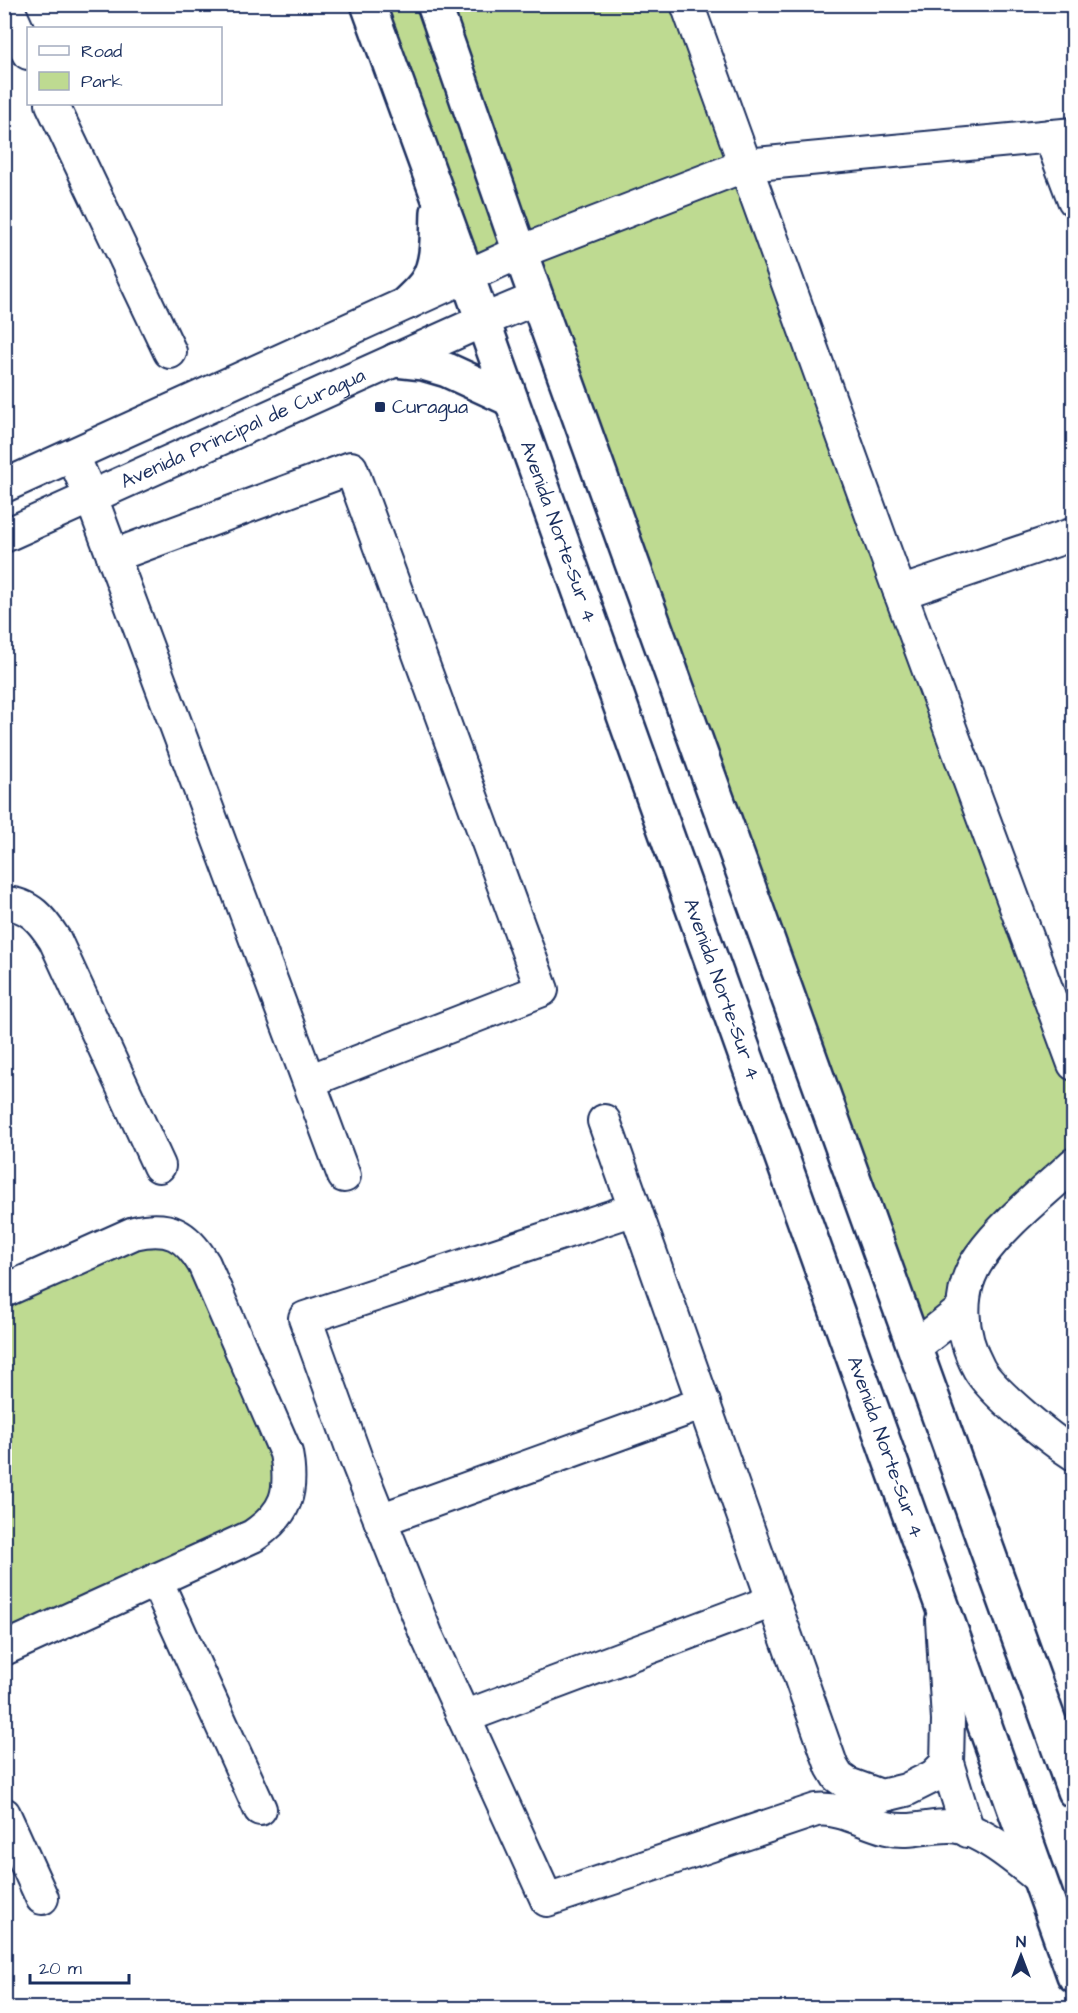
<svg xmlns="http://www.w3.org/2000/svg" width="1078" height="2013" font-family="'Architects Daughter',sans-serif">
	<rect width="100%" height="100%" fill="#fff"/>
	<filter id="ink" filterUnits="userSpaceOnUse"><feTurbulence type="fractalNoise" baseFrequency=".0167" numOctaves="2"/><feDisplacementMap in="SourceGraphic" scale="12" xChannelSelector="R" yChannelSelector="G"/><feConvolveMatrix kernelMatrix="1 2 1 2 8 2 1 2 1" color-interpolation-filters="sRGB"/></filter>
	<g filter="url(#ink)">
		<path fill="#beda91" stroke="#6c8478" stroke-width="1.5" d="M368 5H687L1073 1064V1164L915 1347 521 252 467 276Z
			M172 1232 286 1453 283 1506 4 1649V1291Z"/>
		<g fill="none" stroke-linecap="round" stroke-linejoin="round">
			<g stroke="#1b2f5e" stroke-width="36">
				<g id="minor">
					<path d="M6 4 28 53"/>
					<path d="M687 4 884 549 1074 1064"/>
					<path d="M52 104 170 352"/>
					<path d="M1050 136 1074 200"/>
					<path d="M73 456 91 497 344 1176"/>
					<path d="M4 486 520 252 746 165 1074 134"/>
					<path id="s1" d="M4 536 482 321 537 298"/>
					<path d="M113 556 351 468 542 990 309 1081"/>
					<path d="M900 593 1074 534"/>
					<path d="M4 903C30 904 42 920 55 940L159 1166"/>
					<path d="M604 1121 832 1767 838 1777 848 1784 881 1796 906 1790 934 1776 947 1763 948 1720 942 1620"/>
					<path d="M1074 1164C1042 1194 1005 1222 980 1257 956 1291 960 1334 979 1369 991 1391 1051 1440 1074 1454"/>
					<path d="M635 1209 305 1318 356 1459 426 1634 547 1900 816 1810C841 1807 863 1822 887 1828 909 1834 930 1825 951 1826 980 1828 1017 1860 1038 1877"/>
					<path d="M4 1291 134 1233C169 1225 186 1234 204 1264L286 1453C293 1492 287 1513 253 1536L4 1649"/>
					<path d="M915 1347 963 1309"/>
					<path d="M380 1520 704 1403"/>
					<path d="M156 1580 260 1809"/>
					<path d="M464 1717 773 1601"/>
					<path d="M947 1763 968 1831"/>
					<path d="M4 1814 42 1898"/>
				</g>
			</g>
			<g stroke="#1b2f5e" stroke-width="38">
				<g id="major">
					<path id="s2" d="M368 4 467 276 1074 1975"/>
					<path d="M434 4 520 252 1074 1791"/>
					<path d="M408 302C414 296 422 289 427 281 439 262 437 234 438 212"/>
					<path d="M396 360 423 363 447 370 510 399"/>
				</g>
			</g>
			<use href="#minor" stroke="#fff" stroke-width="32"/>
			<use href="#major" stroke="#fff" stroke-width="33"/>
		</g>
	</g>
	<rect fill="#1b2f5e" stroke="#fff" stroke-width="2" x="374" y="401" width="12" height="12" rx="3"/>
	<g text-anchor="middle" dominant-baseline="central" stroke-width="6" stroke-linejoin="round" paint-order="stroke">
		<g font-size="20" fill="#1b2f5e" stroke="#fff" text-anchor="start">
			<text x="392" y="407">Curagua</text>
		</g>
		<g font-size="20" fill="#1b2f5e" stroke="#fff">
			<text stroke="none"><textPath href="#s1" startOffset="262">Avenida Principal de Curagua</textPath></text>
			<text stroke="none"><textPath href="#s2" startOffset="561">Avenida Norte-Sur 4</textPath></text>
			<text stroke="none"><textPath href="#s2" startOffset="1047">Avenida Norte-Sur 4</textPath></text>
			<text stroke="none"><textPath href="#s2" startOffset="1533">Avenida Norte-Sur 4</textPath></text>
		</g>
	</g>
	<rect width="1078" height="2013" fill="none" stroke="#fff" stroke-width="24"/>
	<rect x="12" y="12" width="1054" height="1989" fill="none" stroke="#1b2f5e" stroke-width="2" filter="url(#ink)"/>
	<rect x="27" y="27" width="195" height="78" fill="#ffffff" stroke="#a4acbf" stroke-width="1.5"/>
	<rect x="39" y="46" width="30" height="9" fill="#ffffff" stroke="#a4acbf" stroke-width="1.5"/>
	<text x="81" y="57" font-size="18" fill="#1b2f5e">Road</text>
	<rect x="39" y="72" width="30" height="18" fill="#beda91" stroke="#a4acbf" stroke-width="1.5"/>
	<text x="81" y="87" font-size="18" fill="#1b2f5e">Park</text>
	<g transform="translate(1021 1956)" stroke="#ffffff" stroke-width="4.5" paint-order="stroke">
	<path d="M0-4.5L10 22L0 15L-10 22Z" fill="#1b2f5e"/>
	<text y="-9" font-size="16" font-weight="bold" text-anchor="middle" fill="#1b2f5e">N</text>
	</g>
	<path d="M30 1974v9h99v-9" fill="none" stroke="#1b2f5e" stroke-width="3"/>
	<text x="39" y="1974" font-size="18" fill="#1b2f5e" stroke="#ffffff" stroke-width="4.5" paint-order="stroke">20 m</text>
</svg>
